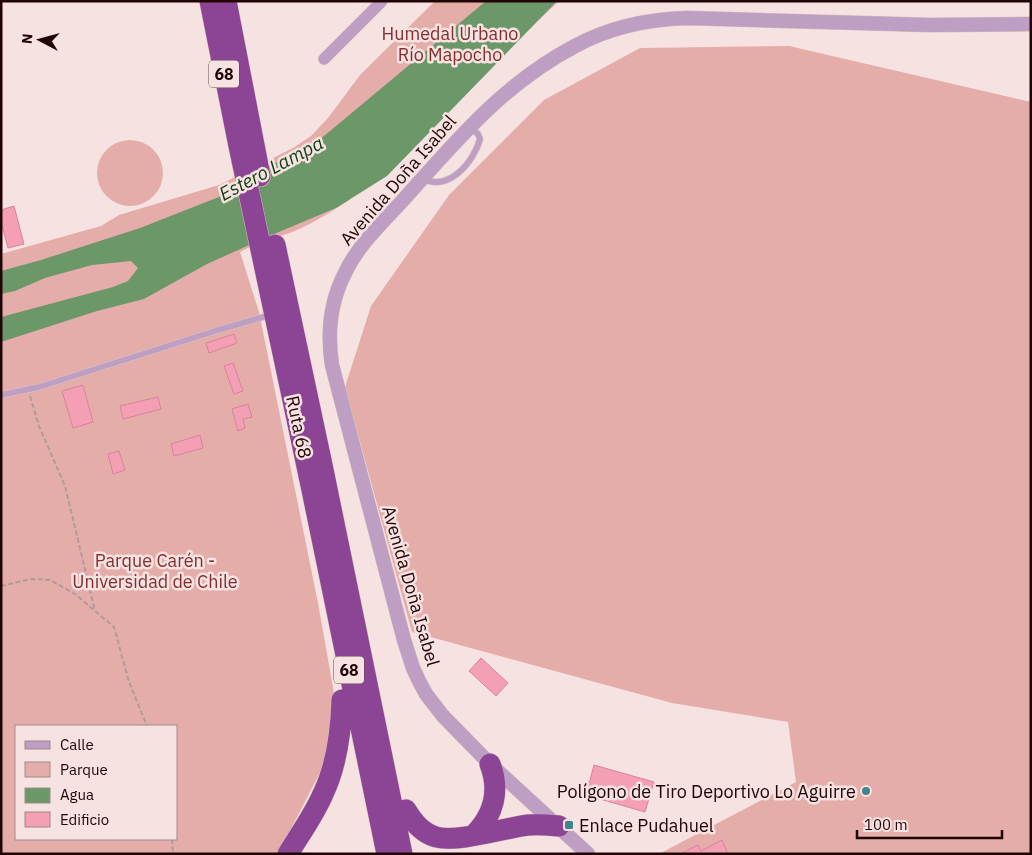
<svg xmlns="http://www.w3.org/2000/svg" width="1032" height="855" font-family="'IBM Plex Sans',sans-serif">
	<rect width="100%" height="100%" fill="#f5e2e1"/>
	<path fill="#e5adaa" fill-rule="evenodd" d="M435 1H559L348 201C332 211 317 221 299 229 280 238 259 241 240 252L259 312 318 603 334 693 327 759 278 854H1V254L101 226 119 215 219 185 293 148 311 136 328 118 360 75ZM16 726H176V839H16Z
		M789 46 1031 102V854H659L796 782 788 722 672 703 412 632 345 387 371 306 449 195 544 100 640 48Z
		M97 173a33 33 0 1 1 66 0a33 33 0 1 1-66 0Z"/>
	<path fill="#6c9869" d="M486 1H557L387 176 336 208 267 237 207 264 144 299 97 311 1 342V317L113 287 128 281 138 268 131 261 92 265 45 278 15 291 1 294V271L41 260 140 228 229 193 255 174 324 136Z"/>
	<path fill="#f59fb5" stroke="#d7849a" d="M14 206 24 244 8 248 1 222V210Z
		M234 334 237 343 209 353 206 343Z
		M233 363 243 391 234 394 224 366Z
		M83 385 93 422 73 428 62 391Z
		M158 397 161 409 123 419 120 406Z
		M248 404 252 417 243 419 245 428 238 431 232 409Z
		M200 435 203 448 174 456 171 444Z
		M119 451 125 470 113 474 108 454Z
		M481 658 508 683 496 696 469 671Z
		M594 765 654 782 645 812 586 795Z
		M722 840 728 854H680L698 845 701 851Z"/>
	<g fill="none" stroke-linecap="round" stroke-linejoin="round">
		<g stroke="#d3bebe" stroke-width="7">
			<path id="service" d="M422 178C448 193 474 162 480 139L478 134 471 128
				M1 395 39 387 218 330 270 315"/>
		</g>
		<g stroke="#d3bebe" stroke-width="12">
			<path id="minor" d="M324 59 382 1"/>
		</g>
		<g stroke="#d3bebe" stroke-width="15">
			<path id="tertiary" d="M588 854 490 764 443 716 426 694 419 681 413 668 404 640 332 365C327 333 330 302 345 273 358 245 383 222 404 199 457 140 503 84 575 46 610 27 648 19 688 18L930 25 1031 24"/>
		</g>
		<g stroke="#d3bebe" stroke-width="22">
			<path id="motorway" d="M210 1 239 146 311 485 387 854
				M226 1 260 176
				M275 245 322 465 402 854
				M406 810C413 822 422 833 436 837 457 843 504 828 528 825 538 824 549 825 559 826
				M474 835C494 815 500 790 490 764
				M288 854C300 834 314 815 323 794 337 765 341 732 342 700"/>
		</g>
		<path stroke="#b19b9a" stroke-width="2" stroke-dasharray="5 2.5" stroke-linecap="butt" d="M30 396 39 426 65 486 95 611
			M1 586 31 579 50 580 75 594 114 627 129 682 147 726
			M172 839 173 854"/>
		<use href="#service" stroke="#bf9ec3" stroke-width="5.5"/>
		<use href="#minor" stroke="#bf9ec3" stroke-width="11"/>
		<use href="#tertiary" stroke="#bf9ec3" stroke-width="14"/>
		<use href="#motorway" stroke="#8c4495" stroke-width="21"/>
	</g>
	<g fill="#3e858c" stroke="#f5e2e1" stroke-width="2">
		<circle cx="866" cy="791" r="5"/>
		<rect x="564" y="820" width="10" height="10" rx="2.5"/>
	</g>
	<g text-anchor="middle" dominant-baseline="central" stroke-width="5" stroke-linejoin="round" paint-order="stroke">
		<g fill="#f5e2e1" stroke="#614746" stroke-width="1">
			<rect x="209" y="60.5" width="30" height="27" rx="4"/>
			<rect x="334" y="656.5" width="30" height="27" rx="4"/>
		</g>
		<g font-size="16" font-weight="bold" fill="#210404">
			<text x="224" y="74">68</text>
			<text x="349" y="670">68</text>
		</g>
		<g font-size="18" fill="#812f2f" stroke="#f5e2e1">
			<text x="450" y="33">Humedal Urbano<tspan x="450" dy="21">Río Mapocho</tspan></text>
			<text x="155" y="560">Parque Carén -<tspan x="155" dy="21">Universidad de Chile</tspan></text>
		</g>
		<g font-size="18" fill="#210404" stroke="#f5e2e1">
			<text transform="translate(398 180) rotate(-49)">Avenida Doña Isabel</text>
			<text transform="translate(299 427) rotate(78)">Ruta 68</text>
			<text transform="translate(411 586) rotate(74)">Avenida Doña Isabel</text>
		</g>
		<g font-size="18" fill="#210404" stroke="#f5e2e1" text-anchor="end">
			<text x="856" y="791">Polígono de Tiro Deportivo Lo Aguirre</text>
			<text x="579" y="825" text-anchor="start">Enlace Pudahuel</text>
		</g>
		<g font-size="19" font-style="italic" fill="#103f10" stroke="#f5e2e1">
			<text transform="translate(271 168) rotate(-28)">Estero Lampa</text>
		</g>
	</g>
	<rect width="1032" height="855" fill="none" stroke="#210404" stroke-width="5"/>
	<rect x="15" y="725" width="162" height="115" fill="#f5e2e1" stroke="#a08989"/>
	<rect x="25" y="741" width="25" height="8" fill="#bf9ec3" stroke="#a08989"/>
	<text x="60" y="750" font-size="15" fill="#210404">Calle</text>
	<rect x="25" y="762" width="25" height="15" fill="#e5adaa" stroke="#a08989"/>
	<text x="60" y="775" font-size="15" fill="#210404">Parque</text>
	<rect x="25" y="788" width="25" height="15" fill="#6c9869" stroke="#a08989"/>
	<text x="60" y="800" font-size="15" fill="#210404">Agua</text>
	<rect x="25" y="812" width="25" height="15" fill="#f59fb5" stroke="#a08989"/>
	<text x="60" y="825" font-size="15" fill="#210404">Edificio</text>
	<g transform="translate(40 40) rotate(276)" stroke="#f5e2e1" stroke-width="4" paint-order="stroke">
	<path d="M0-4L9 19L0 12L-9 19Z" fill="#210404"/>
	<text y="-8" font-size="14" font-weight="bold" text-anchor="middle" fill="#210404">N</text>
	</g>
	<path d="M857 830v8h145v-8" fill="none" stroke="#210404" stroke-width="2.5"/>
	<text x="864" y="830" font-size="15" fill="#210404" stroke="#f5e2e1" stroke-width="4" paint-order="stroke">100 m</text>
</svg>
